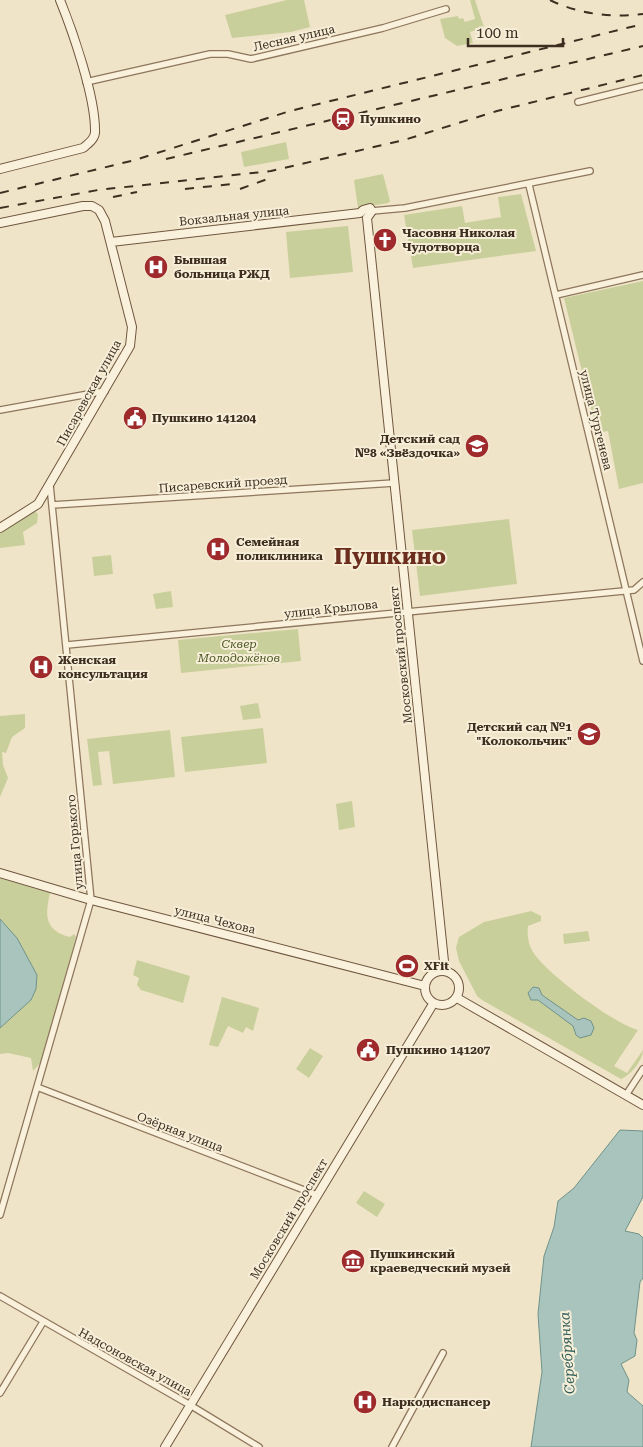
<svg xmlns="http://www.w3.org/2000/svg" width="643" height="1447" font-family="'Roboto Serif',serif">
	<rect width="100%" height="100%" fill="#f0e4c8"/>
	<path fill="#c9cf9b" d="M287 0H304L310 27 291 32 232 38 225 15Z
		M470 0H475L484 27 470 32 473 43 457 46 445 38 440 19 458 16 459 19 463 18 465 22 475 19Z
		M286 142 289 159 244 167 241 152Z
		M383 174 390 201 388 203 358 208 354 180Z
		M521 194 536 251 413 268 404 215 462 206 465 223 501 217 498 197Z
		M348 226 353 272 290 278 286 232Z
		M643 281V483L619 489 608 431 597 433 564 298Z
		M33 510 38 514 37 523 23 532 25 545 0 548V531Z
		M509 519 517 584 420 596 412 530Z
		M111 555 113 574 94 576 92 557Z
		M171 591 173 607 156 609 153 594Z
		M298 629 301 661 181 673 178 640Z
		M258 703 261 718 243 720 240 706Z
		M25 714V728L12 737 6 753 2 752 3 765 8 778 0 797V716Z
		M263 728 267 763 185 772 181 737Z
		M170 730 175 777 113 784 109 751 98 752 102 785 93 786 87 739Z
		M352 801 355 827 339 830 336 804Z
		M0 878 50 893C45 915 44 930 70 937L74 934 76 937 42 1061 33 1071 31 1058 8 1053 0 1054Z
		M531 911 541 916V921L528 926C527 935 528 944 533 952 546 973 614 1024 638 1030L614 1066 627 1073 643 1050C643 1060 630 1076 621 1079L482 1000 477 996 459 961 456 948 459 937 484 922Z
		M588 931 590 941 564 944 563 934Z
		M137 960 190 976 183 1003 141 990 137 985 139 978 133 975Z
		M222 997 259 1008 253 1031 246 1027 243 1033 228 1026 218 1047 209 1045Z
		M310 1048 323 1056 309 1078 296 1069Z
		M364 1191 385 1204 377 1217 356 1203Z"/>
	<path fill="#a9c4bc" stroke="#6f938a" d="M0 919 17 938 37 975 36 989 31 1000 0 1028Z
		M533 987 539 988 542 995 578 1020 584 1018 591 1021 594 1028 591 1035 580 1038 576 1035 573 1026 538 1000H531L528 993Z
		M620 1130 643 1131V1197L625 1231 639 1234 643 1238V1278L640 1282 634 1333 637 1340 635 1356 621 1364 629 1380 627 1392 643 1406V1447H531L542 1372 538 1314 544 1256 554 1227 558 1201 574 1188Z"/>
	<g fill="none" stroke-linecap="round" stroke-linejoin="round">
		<g stroke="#8d765c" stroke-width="8">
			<path id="street" d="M86 82 210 54H228L251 59 383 28 446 9
				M578 102 643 86
				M529 185 643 661
				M372 211 405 208 590 171
				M556 295 643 275
				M0 410 105 391
				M52 505 394 483
				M67 645 634 590 643 582
				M37 1087 317 1195
				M626 1095 643 1069
				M0 1215 91 900 50 485
				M0 1296 190 1405 259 1447
				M0 1393 43 1322
				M392 1447 443 1353"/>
		</g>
		<g stroke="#6f573f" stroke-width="10">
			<path id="secondary" d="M0 169 83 148C89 143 96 138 95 130 95 96 73 32 60 0
				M367 218 445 971
				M0 223 83 206H92L99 210 105 221 132 327 130 346 38 504 0 528
				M111 242 360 213 363 210 370 208 372 211 367 218
				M0 873 91 900 425 986
				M425 988a17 17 0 1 1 34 0a17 17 0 1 1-34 0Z
				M457 998 643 1105
				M165 1447 433 1004"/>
		</g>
		<use href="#street" stroke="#faf1dc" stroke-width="5.5"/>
		<use href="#secondary" stroke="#faf1dc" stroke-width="8"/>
		<path stroke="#3d2e20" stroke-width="2" stroke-dasharray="9 9" stroke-linecap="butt" d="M550 0C578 14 612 18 643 14
			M166 159 643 46
			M185 189 232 184
			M240 189 273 177
			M0 193 135 160 290 111 643 24
			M113 197 137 192
			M0 208 98 190 271 171 404 140 497 111 643 75"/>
	</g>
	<defs>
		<g id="station-disc" transform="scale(1.25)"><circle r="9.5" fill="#9e2a2b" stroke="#f7eed8"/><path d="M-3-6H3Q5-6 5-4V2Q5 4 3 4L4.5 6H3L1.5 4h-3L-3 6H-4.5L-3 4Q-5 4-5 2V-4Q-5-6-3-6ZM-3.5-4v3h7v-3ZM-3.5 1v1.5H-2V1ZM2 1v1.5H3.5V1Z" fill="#fff"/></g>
		<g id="church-disc" transform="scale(1.25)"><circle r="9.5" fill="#9e2a2b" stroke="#f7eed8"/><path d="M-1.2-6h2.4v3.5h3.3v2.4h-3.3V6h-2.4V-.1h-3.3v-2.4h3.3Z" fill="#fff"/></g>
		<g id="hospital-disc" transform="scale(1.25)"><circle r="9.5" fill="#9e2a2b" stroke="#f7eed8"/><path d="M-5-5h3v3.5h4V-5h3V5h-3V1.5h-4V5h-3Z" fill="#fff"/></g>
		<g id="civic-disc" transform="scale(1.25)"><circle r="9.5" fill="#9e2a2b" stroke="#f7eed8"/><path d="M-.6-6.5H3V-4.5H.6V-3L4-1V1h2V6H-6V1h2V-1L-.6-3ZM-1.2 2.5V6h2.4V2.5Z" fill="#fff"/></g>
		<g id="school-disc" transform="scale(1.25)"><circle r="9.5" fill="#9e2a2b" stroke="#f7eed8"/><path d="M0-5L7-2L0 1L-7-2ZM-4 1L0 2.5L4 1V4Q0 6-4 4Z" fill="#fff"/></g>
		<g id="stadium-disc" transform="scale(1.25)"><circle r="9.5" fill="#9e2a2b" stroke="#f7eed8"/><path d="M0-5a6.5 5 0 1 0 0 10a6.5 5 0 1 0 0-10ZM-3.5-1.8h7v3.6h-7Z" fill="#fff"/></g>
		<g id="museum-disc" transform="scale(1.25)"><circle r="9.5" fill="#9e2a2b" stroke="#f7eed8"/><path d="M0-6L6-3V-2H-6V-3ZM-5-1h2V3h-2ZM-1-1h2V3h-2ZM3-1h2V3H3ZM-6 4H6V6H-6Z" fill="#fff"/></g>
	</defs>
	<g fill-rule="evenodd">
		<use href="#station-disc" x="343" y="119"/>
		<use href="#church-disc" x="385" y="240"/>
		<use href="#hospital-disc" x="156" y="267"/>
		<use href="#civic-disc" x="135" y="418"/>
		<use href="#school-disc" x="477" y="446"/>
		<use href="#hospital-disc" x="218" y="549"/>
		<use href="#hospital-disc" x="41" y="667"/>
		<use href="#school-disc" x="589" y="734"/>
		<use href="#stadium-disc" x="407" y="966"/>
		<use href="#civic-disc" x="368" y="1050"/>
		<use href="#museum-disc" x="353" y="1261"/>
		<use href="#hospital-disc" x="365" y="1402"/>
	</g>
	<g text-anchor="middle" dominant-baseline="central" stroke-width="4" stroke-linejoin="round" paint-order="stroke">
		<g font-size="12" fill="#3d2e20" stroke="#f7eed8">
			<text transform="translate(294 38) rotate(-13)">Лесная улица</text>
			<text transform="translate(234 216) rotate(-6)">Вокзальная улица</text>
			<text transform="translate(89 393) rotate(-61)">Писаревская улица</text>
			<text transform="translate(596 420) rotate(76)">улица Тургенева</text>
			<text transform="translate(223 484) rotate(-4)">Писаревский проезд</text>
			<text transform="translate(331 609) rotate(-6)">улица Крылова</text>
			<text transform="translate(401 655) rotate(-96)">Московский проспект</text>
			<text transform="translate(75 842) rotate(-95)">улица Горького</text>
			<text transform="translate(215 920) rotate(14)">улица Чехова</text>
			<text transform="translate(180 1132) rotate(21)">Озёрная улица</text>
			<text transform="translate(289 1219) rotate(-59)">Московский проспект</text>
			<text transform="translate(135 1362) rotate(29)">Надсоновская улица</text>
		</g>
		<g font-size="12" font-weight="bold" fill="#3d2e20" stroke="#f7eed8" text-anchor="start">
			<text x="360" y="119">Пушкино</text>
			<text x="402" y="233">Часовня Николая<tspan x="402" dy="14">Чудотворца</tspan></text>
			<text x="174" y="260">Бывшая<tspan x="174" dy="14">больница РЖД</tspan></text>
			<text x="152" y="418">Пушкино 141204</text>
			<text x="460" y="439" text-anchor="end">Детский сад<tspan x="460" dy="14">№8 «Звёздочка»</tspan></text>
			<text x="236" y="542">Семейная<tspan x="236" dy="14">поликлиника</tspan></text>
			<text x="58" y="660">Женская<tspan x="58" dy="14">консультация</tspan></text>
			<text x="572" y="727" text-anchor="end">Детский сад №1<tspan x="572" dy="14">"Колокольчик"</tspan></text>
			<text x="424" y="966">XFit</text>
			<text x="386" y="1050">Пушкино 141207</text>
			<text x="370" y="1254">Пушкинский<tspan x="370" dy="14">краеведческий музей</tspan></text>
			<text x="382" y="1402">Наркодиспансер</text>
		</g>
		<g font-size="12" font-style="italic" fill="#4d5a26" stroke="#f7eed8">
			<text x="239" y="644">Сквер<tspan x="239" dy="14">Молодожёнов</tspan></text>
		</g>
		<g font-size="14" font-style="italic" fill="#2f5d5a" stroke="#f7eed8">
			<text transform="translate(567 1353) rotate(-94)">Серебрянка</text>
		</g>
		<g font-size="22" font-weight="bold" fill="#6b2e1e" stroke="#f7eed8">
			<text x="390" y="556">Пушкино</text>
		</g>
	</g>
	<path d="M468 38v8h95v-8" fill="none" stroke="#3d2e20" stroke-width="2.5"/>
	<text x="476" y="38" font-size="15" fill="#3d2e20" stroke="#f7eed8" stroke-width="4" paint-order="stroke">100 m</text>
</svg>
